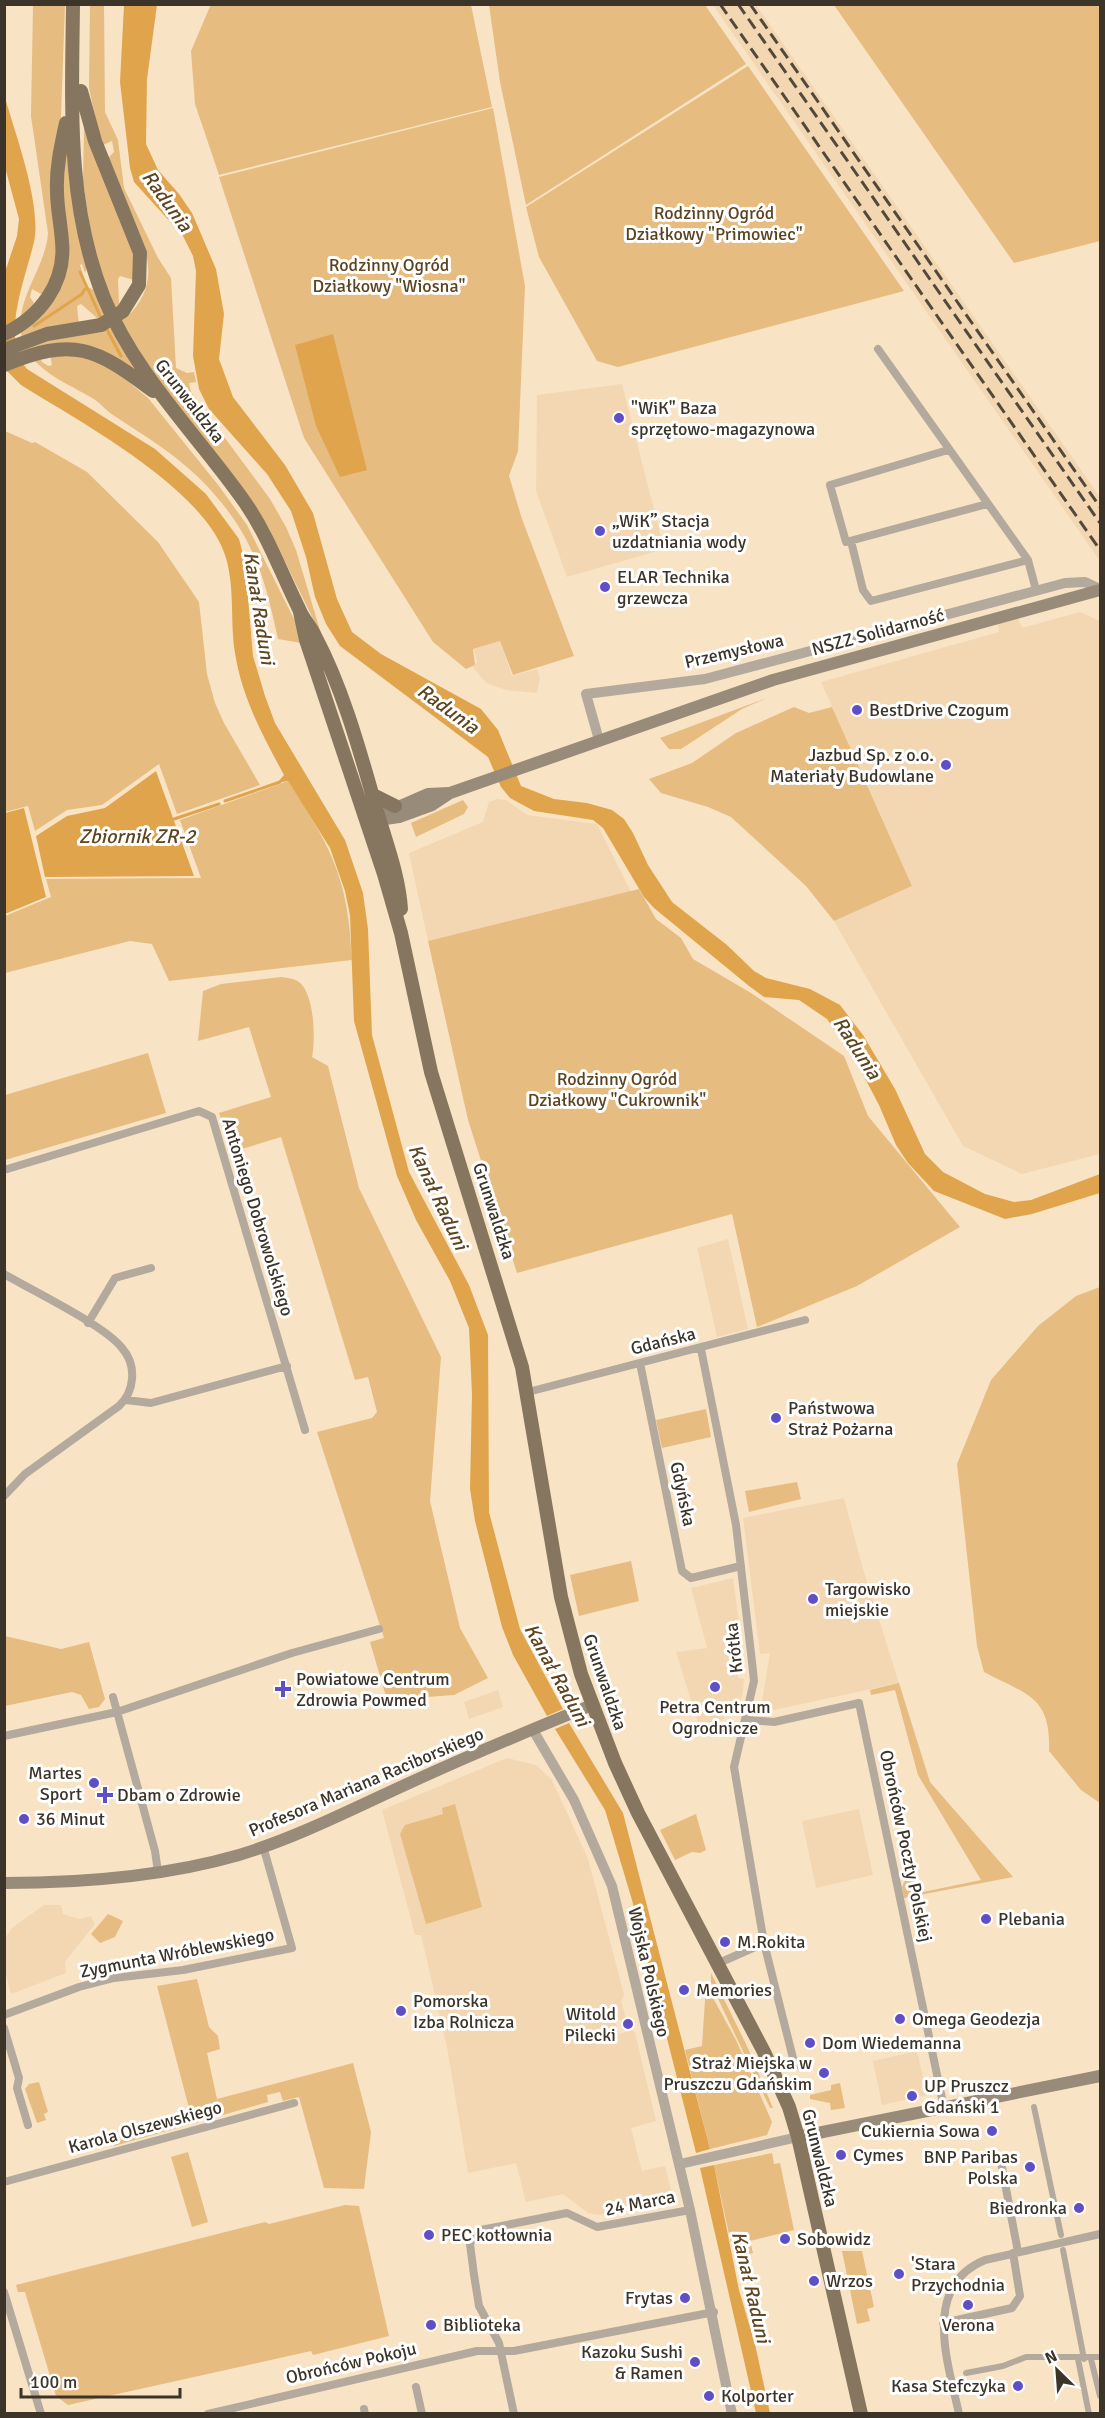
<svg xmlns="http://www.w3.org/2000/svg" width="1105" height="2418" font-family="Signika,sans-serif">
	<rect width="100%" height="100%" fill="#f9e3c5"/>
	<path fill="#f2d7b2" d="M713 5H756L1100 497V561Z
		M622 384 664 549 567 577 536 491 537 395Z
		M1080 612 1100 621V1154L1022 1174 963 1146 834 921 912 886 821 682 999 632 997 621 1017 616 1022 628Z
		M500 641 512 676 537 669 540 678 537 693 506 690 486 683 473 667 477 662 474 649Z
		M497 799 506 800 527 815 597 824 631 892 428 941 409 853 483 822 489 802Z
		M728 1239 748 1329 717 1337 697 1248Z
		M844 1498 863 1569 899 1683 760 1713 770 1653 760 1654 743 1518Z
		M733 1578 742 1645 734 1646 735 1652 738 1678 744 1679 743 1690 740 1706 722 1710 724 1719 699 1726 676 1652 707 1648 691 1588Z
		M498 1690 503 1707 469 1719 464 1702Z
		M507 1758 536 1765 552 1780 588 1859 624 1994 621 2002 626 2018 615 2022 619 2034 632 2030 635 2033 656 2121 631 2128 642 2171 665 2166 674 2201 600 2215 588 2213 563 2194 526 2202 516 2163 468 2173 447 2047 421 1935H415L382 1810Z
		M859 1809 873 1875 816 1888 802 1821Z
		M44 1905H61L63 1914 79 1919 91 1916 95 1924 65 1962 66 1973 11 1994 5 1971 4 1939 13 1927Z
		M917 2051 927 2095 882 2105 873 2061Z"/>
	<path fill="#e6bc81" fill-rule="evenodd" d="M211 4 471 5 492 107 219 175 195 104 191 51Z
		M33 5H65L56 255 52 276 43 295 32 289 30 297 34 303 24 315 56 295 61 187 67 141 87 267 85 273 82 264 80 265 87 287 95 290 110 326 136 370 123 362 36 348 42 362 48 366 52 365 50 355 82 356 112 368 148 398 219 486 247 525 298 627 301 643 278 639C264 574 253 536 207 486 180 457 145 436 113 415 105 410 100 402 92 398 74 387 53 379 38 364 29 356 23 344 21 333 16 297 46 267 48 233L31 116ZM81 304 97 318 104 332 73 335 79 324 77 306Z
		M90 5H104L105 112 118 140 124 188 158 258 171 278 176 368 187 373 194 372 196 382 189 383 191 392 270 499 286 527 296 550 322 637 268 527 146 367 113 307 92 242 83 182 84 124 133 253 134 280 120 276 118 279 119 303 126 318C160 285 149 255 133 218 124 198 117 178 108 158L114 152 112 141 101 146 89 88Z
		M489 5H705L746 64 526 205 500 82Z
		M834 5H1100V241L1014 263Z
		M748 66 904 291 618 367 597 361 539 257 526 207Z
		M493 108 525 286 518 451 509 476 522 519 574 656 513 675 500 641 473 649 475 665 466 669 433 642 304 438 219 177Z
		M5 431 32 443 35 442 87 472 158 542 199 602 207 674 215 703 224 723 260 785 177 814 159 764 102 805 67 810 35 831 28 806 5 812Z
		M767 698 742 709 681 749H669L660 738Z
		M794 707 809 713 832 707 912 886 834 921 806 886 731 817 708 807 661 793 649 779 692 763 736 733Z
		M288 781C332 849 348 877 352 960L169 981 152 944 130 941 5 973V916L51 897 46 879 201 878 180 820Z
		M463 800 468 807 464 814 416 837 411 823Z
		M639 889 656 919 681 938 693 959 751 993 844 1056 868 1116 960 1227 857 1286 757 1327 732 1214 517 1273 468 1120 428 941Z
		M281 977C287 978 294 978 299 982 314 993 316 1039 312 1057L328 1066 359 1188 441 1357 430 1501 460 1628 488 1678 454 1695 387 1700 370 1642 384 1638 317 1432 372 1418 377 1412 368 1377 355 1380 281 1137 232 1152 219 1113 271 1097 249 1027 198 1041 203 991 221 984Z
		M148 1053 166 1113 5 1160V1095Z
		M1100 1287V1803L1081 1790 1049 1751C1051 1696 1027 1695 984 1672L977 1646 957 1464 991 1380 1038 1326 1076 1296Z
		M706 1409 711 1437 662 1448 656 1420Z
		M797 1482 801 1499 749 1512 745 1491Z
		M631 1561 639 1601 579 1616 570 1575Z
		M5 1636 61 1649 89 1642 105 1699 99 1707 89 1709 81 1695 72 1692 5 1706Z
		M899 1683 930 1782 1013 1877 904 1898 902 1887 905 1880 914 1878 918 1893 981 1880 918 1775 895 1690 871 1695 870 1690Z
		M455 1804 482 1907 426 1924 400 1834 405 1825 443 1814 442 1808Z
		M696 1814 706 1850 700 1853 692 1852 675 1860 660 1830Z
		M108 1914 123 1921 115 1937 100 1943 91 1934Z
		M711 1973 747 2046 773 2108H770L711 1984Z
		M197 1979 209 2027 218 2036 220 2049 207 2053 217 2099 353 2063 371 2132 364 2189 324 2188 299 2097 283 2101 280 2092 267 2095 268 2102 114 2146 109 2133 190 2112 157 1986Z
		M706 1985 736 2040 772 2122 767 2135 710 2149 685 2050 702 2046Z
		M39 2082 48 2112 44 2114 46 2120 37 2123 25 2089 29 2084Z
		M840 2083 845 2108 831 2110 830 2103 810 2099V2095L831 2090V2085Z
		M188 2152 208 2222 192 2227 171 2157Z
		M772 2153 774 2164 780 2163 794 2230 750 2241 753 2253 734 2257 714 2165Z
		M345 2205 359 2206 389 2336 313 2355 311 2351 68 2405 56 2396 25 2292H18L16 2285 265 2222 269 2224Z
		M842 2251H862L874 2307 867 2309 870 2321 857 2324Z"/>
	<path fill="#e0a54c" d="M124 5H157L147 79 146 144 158 170 179 194 192 213 216 269 224 314 219 359 233 397 285 465 313 513 337 599 352 632 381 654 481 709 498 730 521 786 554 799 587 803 612 810 624 819 633 833 648 865 672 902 727 945 754 971 766 978 810 989 840 1005 863 1035 895 1089 925 1154 943 1172 985 1194 1014 1202 1031 1200 1100 1174V1193L1032 1214 1005 1219 934 1191 908 1163 896 1145 879 1105 851 1052 827 1019 799 1000 764 997 749 986 654 908 644 897 603 828 593 820 534 811 510 798 501 787 488 757 340 646 326 624 315 597 306 557 291 511 267 474 209 409 199 389 193 356 196 271 193 256 183 236 134 182 130 168 120 82Z
		M4 94C15 134 42 204 34 242 25 280 0 338 27 369L155 449 206 494 239 539 245 562 253 656 265 696 275 723 345 840 363 893 368 929 372 1035 409 1172 469 1285 488 1335 489 1512 520 1629 563 1709 547 1716 513 1655 502 1627 475 1521 470 1489 472 1394 469 1328 450 1281 416 1220 397 1176 354 1021 350 915 345 891 330 848 288 781 277 783 284 775C263 736 242 698 235 653 230 623 235 589 226 558 206 489 80 422 21 385L5 369V272L17 236 19 219 5 167Z
		M333 334 367 470 340 477 316 426 295 345Z
		M156 771 194 876 45 877 36 836 67 816 105 808Z
		M24 808 46 897 5 914V813Z
		M569 1723 623 1813 710 2149 696 2153 632 1900 605 1810 555 1729Z
		M714 2165 739 2290 755 2344 770 2413H756L700 2168Z"/>
	<g fill="none" stroke-linecap="round" stroke-linejoin="round">
		<path stroke="#e0a54c" stroke-width="3" d="M80 272 102 320
			M34 326 82 294 85 289
			M105 326 121 356
			M225 801 280 782
			M174 819 219 804"/>
		<path stroke="#b3a99d" stroke-width="6" d="M1034 2107 1061 2235
			M1063 2250 1084 2359
			M1078 2359 1089 2414
			M1091 2359 1100 2396
			M966 2373 1003 2366 1026 2357H1100"/>
		<path stroke="#b3a99d" stroke-width="8" d="M878 349 1028 560 1036 590
			M948 450 830 485 846 542 987 504
			M851 541 863 590 871 601 1028 560
			M4 1170 199 1111 212 1117 305 1430
			M4 1274C33 1291 104 1325 122 1348 137 1365 135 1391 119 1406L25 1474 4 1496
			M88 1323 115 1278 151 1268
			M701 1349 736 1525 752 1662 754 1681 734 1767 764 1943 719 1963
			M640 1363 682 1571 691 1578 741 1566
			M528 1392 805 1320
			M126 1400 151 1403 287 1366
			M113 1697 155 1851 158 1872
			M747 1720 774 1722 859 1703 944 2108
			M4 1736 117 1712 292 1653 379 1629
			M764 1943 795 2066
			M4 2015 79 1987 114 1978 183 1970 292 1948 263 1846
			M4 2028 19 2078 17 2088 28 2125
			M1000 2157 1018 2252
			M4 2182 294 2103
			M4 2292 41 2414
			M943 2323 1012 2308 1020 2296 1013 2253
			M416 2387 422 2414
			M364 2409 365 2414
			M208 2414 477 2351H514L714 2312
			M514 2414 499 2343 479 2306 474 2275 470 2244 474 2235 481 2230 567 2213 597 2227 690 2210
			M959 2414C948 2363 921 2286 985 2260L1100 2234"/>
		<path stroke="#b3a99d" stroke-width="10" d="M599 740 586 694 705 679 1065 583 1085 582 1100 589
			M533 1730 574 1800 612 1886 690 2210 732 2414
			M680 2164 798 2137"/>
		<path stroke="#998b79" stroke-width="12" d="M389 811 428 794 449 793
			M371 821 399 817 432 805 450 793 773 680 1100 590
			M4 1883C83 1883 163 1877 239 1855 298 1837 352 1809 407 1784 468 1756 530 1730 592 1705
			M798 2137 1100 2076"/>
		<path stroke="#87765f" stroke-width="14" d="M73 4C72 104 66 204 104 298 136 376 196 433 244 501 268 535 281 573 300 611 304 620 311 627 315 636 344 690 362 759 379 818 388 848 399 878 401 909
			M81 91 95 141 140 253 139 285 123 311
			M4 334C40 317 66 283 62 242 61 225 57 208 57 191 56 168 61 146 66 123
			M4 350 47 334 101 325
			M4 365C74 336 96 348 153 391
			M300 612 306 640 384 874 401 933 431 1072 522 1367 561 1597 581 1674 615 1763 638 1813 764 2052 789 2107 798 2137 861 2414
			M373 795 395 806"/>
		<path stroke="#53493b" stroke-width="3" stroke-dasharray="12 6" stroke-linecap="butt" d="M720 4 1100 550
			M738 4 1100 523
			M750 4 1100 507"/>
		<path stroke="#87765f" stroke-width="14" d="M101 325 123 311"/>
	</g>
	<g fill="#604ec7" stroke="#fff" stroke-width="2">
		<circle cx="619" cy="418" r="6"/>
		<circle cx="600" cy="531" r="6"/>
		<circle cx="605" cy="587" r="6"/>
		<circle cx="857" cy="710" r="6"/>
		<circle cx="946" cy="765" r="6"/>
		<circle cx="776" cy="1418" r="6"/>
		<circle cx="813" cy="1599" r="6"/>
		<circle cx="715" cy="1687" r="6"/>
		<path d="M280 1680h6v6h6v6h-6v6h-6v-6h-6v-6h6z"/>
		<circle cx="94" cy="1783" r="6"/>
		<path d="M102 1786h6v6h6v6h-6v6h-6v-6h-6v-6h6z"/>
		<circle cx="24" cy="1819" r="6"/>
		<circle cx="986" cy="1919" r="6"/>
		<circle cx="725" cy="1942" r="6"/>
		<circle cx="684" cy="1990" r="6"/>
		<circle cx="401" cy="2011" r="6"/>
		<circle cx="900" cy="2019" r="6"/>
		<circle cx="628" cy="2024" r="6"/>
		<circle cx="810" cy="2043" r="6"/>
		<circle cx="824" cy="2073" r="6"/>
		<circle cx="912" cy="2096" r="6"/>
		<circle cx="992" cy="2131" r="6"/>
		<circle cx="841" cy="2155" r="6"/>
		<circle cx="1030" cy="2167" r="6"/>
		<circle cx="1079" cy="2208" r="6"/>
		<circle cx="429" cy="2235" r="6"/>
		<circle cx="785" cy="2239" r="6"/>
		<circle cx="899" cy="2274" r="6"/>
		<circle cx="814" cy="2281" r="6"/>
		<circle cx="685" cy="2298" r="6"/>
		<circle cx="968" cy="2305" r="6"/>
		<circle cx="431" cy="2325" r="6"/>
		<circle cx="695" cy="2362" r="6"/>
		<circle cx="1018" cy="2386" r="6"/>
		<circle cx="709" cy="2396" r="6"/>
	</g>
	<g text-anchor="middle" dominant-baseline="central" stroke-width="6" stroke-linejoin="round" paint-order="stroke">
		<g font-size="18" fill="#5c431f" stroke="#fff">
			<text x="714" y="213">Rodzinny Ogród<tspan x="714" dy="21">Działkowy "Primowiec"</tspan></text>
			<text x="389" y="265">Rodzinny Ogród<tspan x="389" dy="21">Działkowy "Wiosna"</tspan></text>
			<text x="617" y="1079">Rodzinny Ogród<tspan x="617" dy="21">Działkowy "Cukrownik"</tspan></text>
		</g>
		<g font-size="18" fill="#3c3428" stroke="#fff">
			<text transform="translate(190 401) rotate(52)">Grunwaldzka</text>
			<text transform="translate(878 632) rotate(-15)">NSZZ Solidarność</text>
			<text transform="translate(734 651) rotate(-13)">Przemysłowa</text>
			<text transform="translate(494 1211) rotate(72)">Grunwaldzka</text>
			<text transform="translate(258 1217) rotate(73)">Antoniego Dobrowolskiego</text>
			<text transform="translate(663 1341) rotate(-14)">Gdańska</text>
			<text transform="translate(683 1494) rotate(78)">Gdyńska</text>
			<text transform="translate(734 1648) rotate(-96)">Krótka</text>
			<text transform="translate(605 1682) rotate(71)">Grunwaldzka</text>
			<text transform="translate(366 1782) rotate(-23)">Profesora Mariana Raciborskiego</text>
			<text transform="translate(906 1846) rotate(78)">Obrońców Poczty Polskiej</text>
			<text transform="translate(177 1953) rotate(-11)">Zygmunta Wróblewskiego</text>
			<text transform="translate(649 1972) rotate(77)">Wojska Polskiego</text>
			<text transform="translate(145 2127) rotate(-15)">Karola Olszewskiego</text>
			<text transform="translate(820 2158) rotate(76)">Grunwaldzka</text>
			<text transform="translate(640 2203) rotate(-11)">24 Marca</text>
			<text transform="translate(351 2363) rotate(-13)">Obrońców Pokoju</text>
		</g>
		<g font-size="18" fill="#3c3428" stroke="#fff" text-anchor="start">
			<text x="631" y="408">"WiK" Baza<tspan x="631" dy="21">sprzętowo-magazynowa</tspan></text>
			<text x="612" y="521">„WiK” Stacja<tspan x="612" dy="21">uzdatniania wody</tspan></text>
			<text x="617" y="577">ELAR Technika<tspan x="617" dy="21">grzewcza</tspan></text>
			<text x="869" y="710">BestDrive Czogum</text>
			<text x="934" y="755" text-anchor="end">Jazbud Sp. z o.o.<tspan x="934" dy="21">Materiały Budowlane</tspan></text>
			<text x="788" y="1408">Państwowa<tspan x="788" dy="21">Straż Pożarna</tspan></text>
			<text x="825" y="1589">Targowisko<tspan x="825" dy="21">miejskie</tspan></text>
			<text x="296" y="1679">Powiatowe Centrum<tspan x="296" dy="21">Zdrowia Powmed</tspan></text>
			<text x="715" y="1707" text-anchor="middle">Petra Centrum<tspan x="715" dy="21">Ogrodnicze</tspan></text>
			<text x="82" y="1773" text-anchor="end">Martes<tspan x="82" dy="21">Sport</tspan></text>
			<text x="117" y="1795">Dbam o Zdrowie</text>
			<text x="36" y="1819">36 Minut</text>
			<text x="998" y="1919">Plebania</text>
			<text x="737" y="1942">M.Rokita</text>
			<text x="696" y="1990">Memories</text>
			<text x="413" y="2001">Pomorska<tspan x="413" dy="21">Izba Rolnicza</tspan></text>
			<text x="616" y="2014" text-anchor="end">Witold<tspan x="616" dy="21">Pilecki</tspan></text>
			<text x="912" y="2019">Omega Geodezja</text>
			<text x="822" y="2043">Dom Wiedemanna</text>
			<text x="812" y="2063" text-anchor="end">Straż Miejska w<tspan x="812" dy="21">Pruszczu Gdańskim</tspan></text>
			<text x="924" y="2086">UP Pruszcz<tspan x="924" dy="21">Gdański 1</tspan></text>
			<text x="980" y="2131" text-anchor="end">Cukiernia Sowa</text>
			<text x="853" y="2155">Cymes</text>
			<text x="1018" y="2157" text-anchor="end">BNP Paribas<tspan x="1018" dy="21">Polska</tspan></text>
			<text x="1067" y="2208" text-anchor="end">Biedronka</text>
			<text x="441" y="2235">PEC kotłownia</text>
			<text x="797" y="2239">Sobowidz</text>
			<text x="911" y="2264">'Stara<tspan x="911" dy="21">Przychodnia</tspan></text>
			<text x="826" y="2281">Wrzos</text>
			<text x="673" y="2298" text-anchor="end">Frytas</text>
			<text x="443" y="2325">Biblioteka</text>
			<text x="968" y="2325" text-anchor="middle">Verona</text>
			<text x="683" y="2352" text-anchor="end">Kazoku Sushi<tspan x="683" dy="21">&amp; Ramen</tspan></text>
			<text x="1006" y="2386" text-anchor="end">Kasa Stefczyka</text>
			<text x="721" y="2396">Kolporter</text>
		</g>
		<g font-size="20" font-style="italic" fill="#5e4520" stroke="#fff">
			<text transform="translate(167 201) rotate(54)">Radunia</text>
			<text transform="translate(259 608) rotate(81)">Kanał Raduni</text>
			<text transform="translate(448 709) rotate(36)">Radunia</text>
			<text x="137" y="836">Zbiornik ZR-2</text>
			<text transform="translate(857 1048) rotate(57)">Radunia</text>
			<text transform="translate(438 1197) rotate(65)">Kanał Raduni</text>
			<text transform="translate(557 1675) rotate(61)">Kanał Raduni</text>
			<text transform="translate(751 2287) rotate(77)">Kanał Raduni</text>
		</g>
	</g>
	<rect width="1105" height="2418" fill="none" stroke="#3c3428" stroke-width="12"/>
	<g transform="translate(1057 2370) rotate(335)" stroke="#ffffff" stroke-width="4.5" paint-order="stroke">
	<path d="M0-4.5L10 22L0 15L-10 22Z" fill="#3c3428"/>
	<text y="-9" font-size="16" font-weight="bold" text-anchor="middle" fill="#3c3428">N</text>
	</g>
	<path d="M21 2388v9h159v-9" fill="none" stroke="#3c3428" stroke-width="3"/>
	<text x="30" y="2388" font-size="18" fill="#3c3428" stroke="#ffffff" stroke-width="4.5" paint-order="stroke">100 m</text>
</svg>
